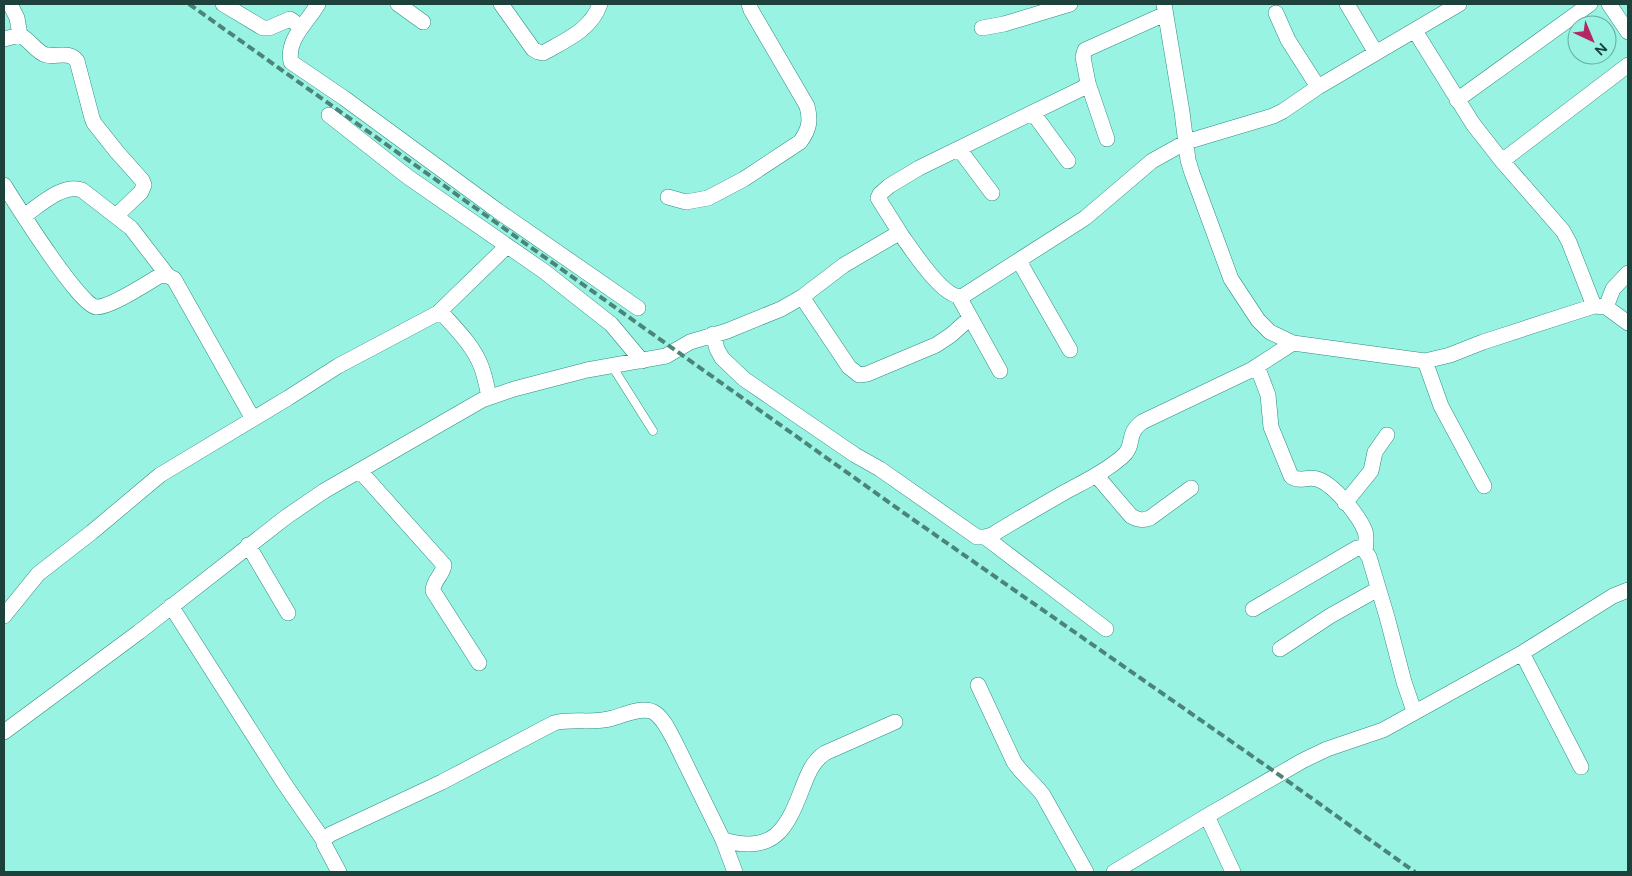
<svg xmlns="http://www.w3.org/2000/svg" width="1632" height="876" font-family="Figtree,sans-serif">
	<rect width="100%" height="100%" fill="#98f3e2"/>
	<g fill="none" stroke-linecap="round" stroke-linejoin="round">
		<g stroke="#2d8d7e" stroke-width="9">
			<path id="service" d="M612 366 653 431"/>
		</g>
		<g stroke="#2d8d7e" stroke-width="16">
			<path id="minor" d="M10 4 17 18 20 35
				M223 4 263 28H269L290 19 301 27
				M318 4C308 22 286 39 291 62L344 98 498 211 638 308
				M398 4 423 22
				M501 4 533 49 538 52 543 53C566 40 591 30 600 4
				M1164 4 1182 112 1188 160 1192 173 1231 279 1258 320 1270 332 1293 343 1425 361 1450 355 1483 342 1594 306 1606 307 1628 323
				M1347 4 1376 53
				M1609 4 1628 32
				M1276 13 1288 40 1318 87
				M982 28 1004 24 1070 4
				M1415 31 1473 124 1502 161 1563 231 1569 242 1594 306
				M4 39 20 35C30 40 36 52 46 55 57 57 70 51 77 61L92 118 94 123 117 152 142 180 144 185 141 192 116 216
				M1088 83 1107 139
				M1457 100 1590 4
				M1033 113 1068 161
				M329 115 408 177 545 272 574 295 611 324 642 361
				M959 149 992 193
				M1502 161 1628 65
				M4 185C16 204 79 305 96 307 110 308 147 283 161 275L168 276 174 279 253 419
				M668 197 686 202 708 198 744 179 800 142C809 130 811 121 807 106L751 10 749 4
				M24 216C40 205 63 183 82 190L131 228 168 276
				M902 236 878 198 880 194 889 186 919 168 1083 88 1088 83 1083 57 1085 50 1165 14
				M1019 261 1070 350
				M802 297 849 367 859 375 867 374 936 345 951 335 970 318
				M959 297 1000 371
				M1606 307 1613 289 1628 273
				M440 311C455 328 473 345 481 366 485 376 487 387 489 397
				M713 334 717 349 722 358 744 379 855 455 880 469 977 537H985L992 535C1016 520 1041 506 1065 492 1085 481 1105 472 1122 457 1136 445 1125 435 1142 422L1251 370 1293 343
				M1425 361 1441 406 1484 486
				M1257 366 1268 395 1271 427 1291 476C1299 483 1307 476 1317 479 1334 484 1359 516 1365 531 1367 537 1366 544 1365 551
				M360 471 444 565C443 575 433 580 433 591L479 663
				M1096 475 1131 516C1138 520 1143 521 1150 518L1191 488
				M1345 503 1371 471 1375 452 1387 435
				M985 537 1106 629
				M248 545 288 613
				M171 606 284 783 324 841
				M1253 609 1357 548H1362L1365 551 1369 557 1387 617 1404 682 1414 711
				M4 616 38 574 92 532 160 475 288 398 338 366 438 313 507 246
				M1280 649 1330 616 1378 589
				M1522 653 1581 767
				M978 685 1014 762C1022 774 1034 783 1043 795L1086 872
				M4 732 139 632 286 517 324 491 482 400 514 389 587 370 666 356 690 342 727 331 781 309 802 297 844 265 897 234 902 236C912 250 945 301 963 296L1085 218 1152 161 1186 142 1273 116 1283 111 1318 87 1459 4
				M1207 816 1233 872
				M723 840C773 854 786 831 802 789 808 774 812 762 825 753L895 722
				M339 872 324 844 325 838 331 834 442 782 554 723C573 718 593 724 613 718 624 715 644 705 655 713 664 719 670 733 675 742L723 840 735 872
				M1114 872 1207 816 1302 761 1327 749 1383 730 1522 653 1613 596 1628 590"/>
		</g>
		<use href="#service" stroke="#fff" stroke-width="8"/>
		<use href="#minor" stroke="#fff" stroke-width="15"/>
		<path stroke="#4b857a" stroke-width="4" stroke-dasharray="8 4" stroke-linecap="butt" d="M189 4 911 518 1275 772 1415 872"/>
	</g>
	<rect width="1632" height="876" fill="none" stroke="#1c423b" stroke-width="10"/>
	<g transform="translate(1592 40) rotate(136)"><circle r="24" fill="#98f3e2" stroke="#66ac9f"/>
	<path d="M0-4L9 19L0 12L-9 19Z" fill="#b32862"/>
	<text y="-8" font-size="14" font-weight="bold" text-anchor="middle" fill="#1c423b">N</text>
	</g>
</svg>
